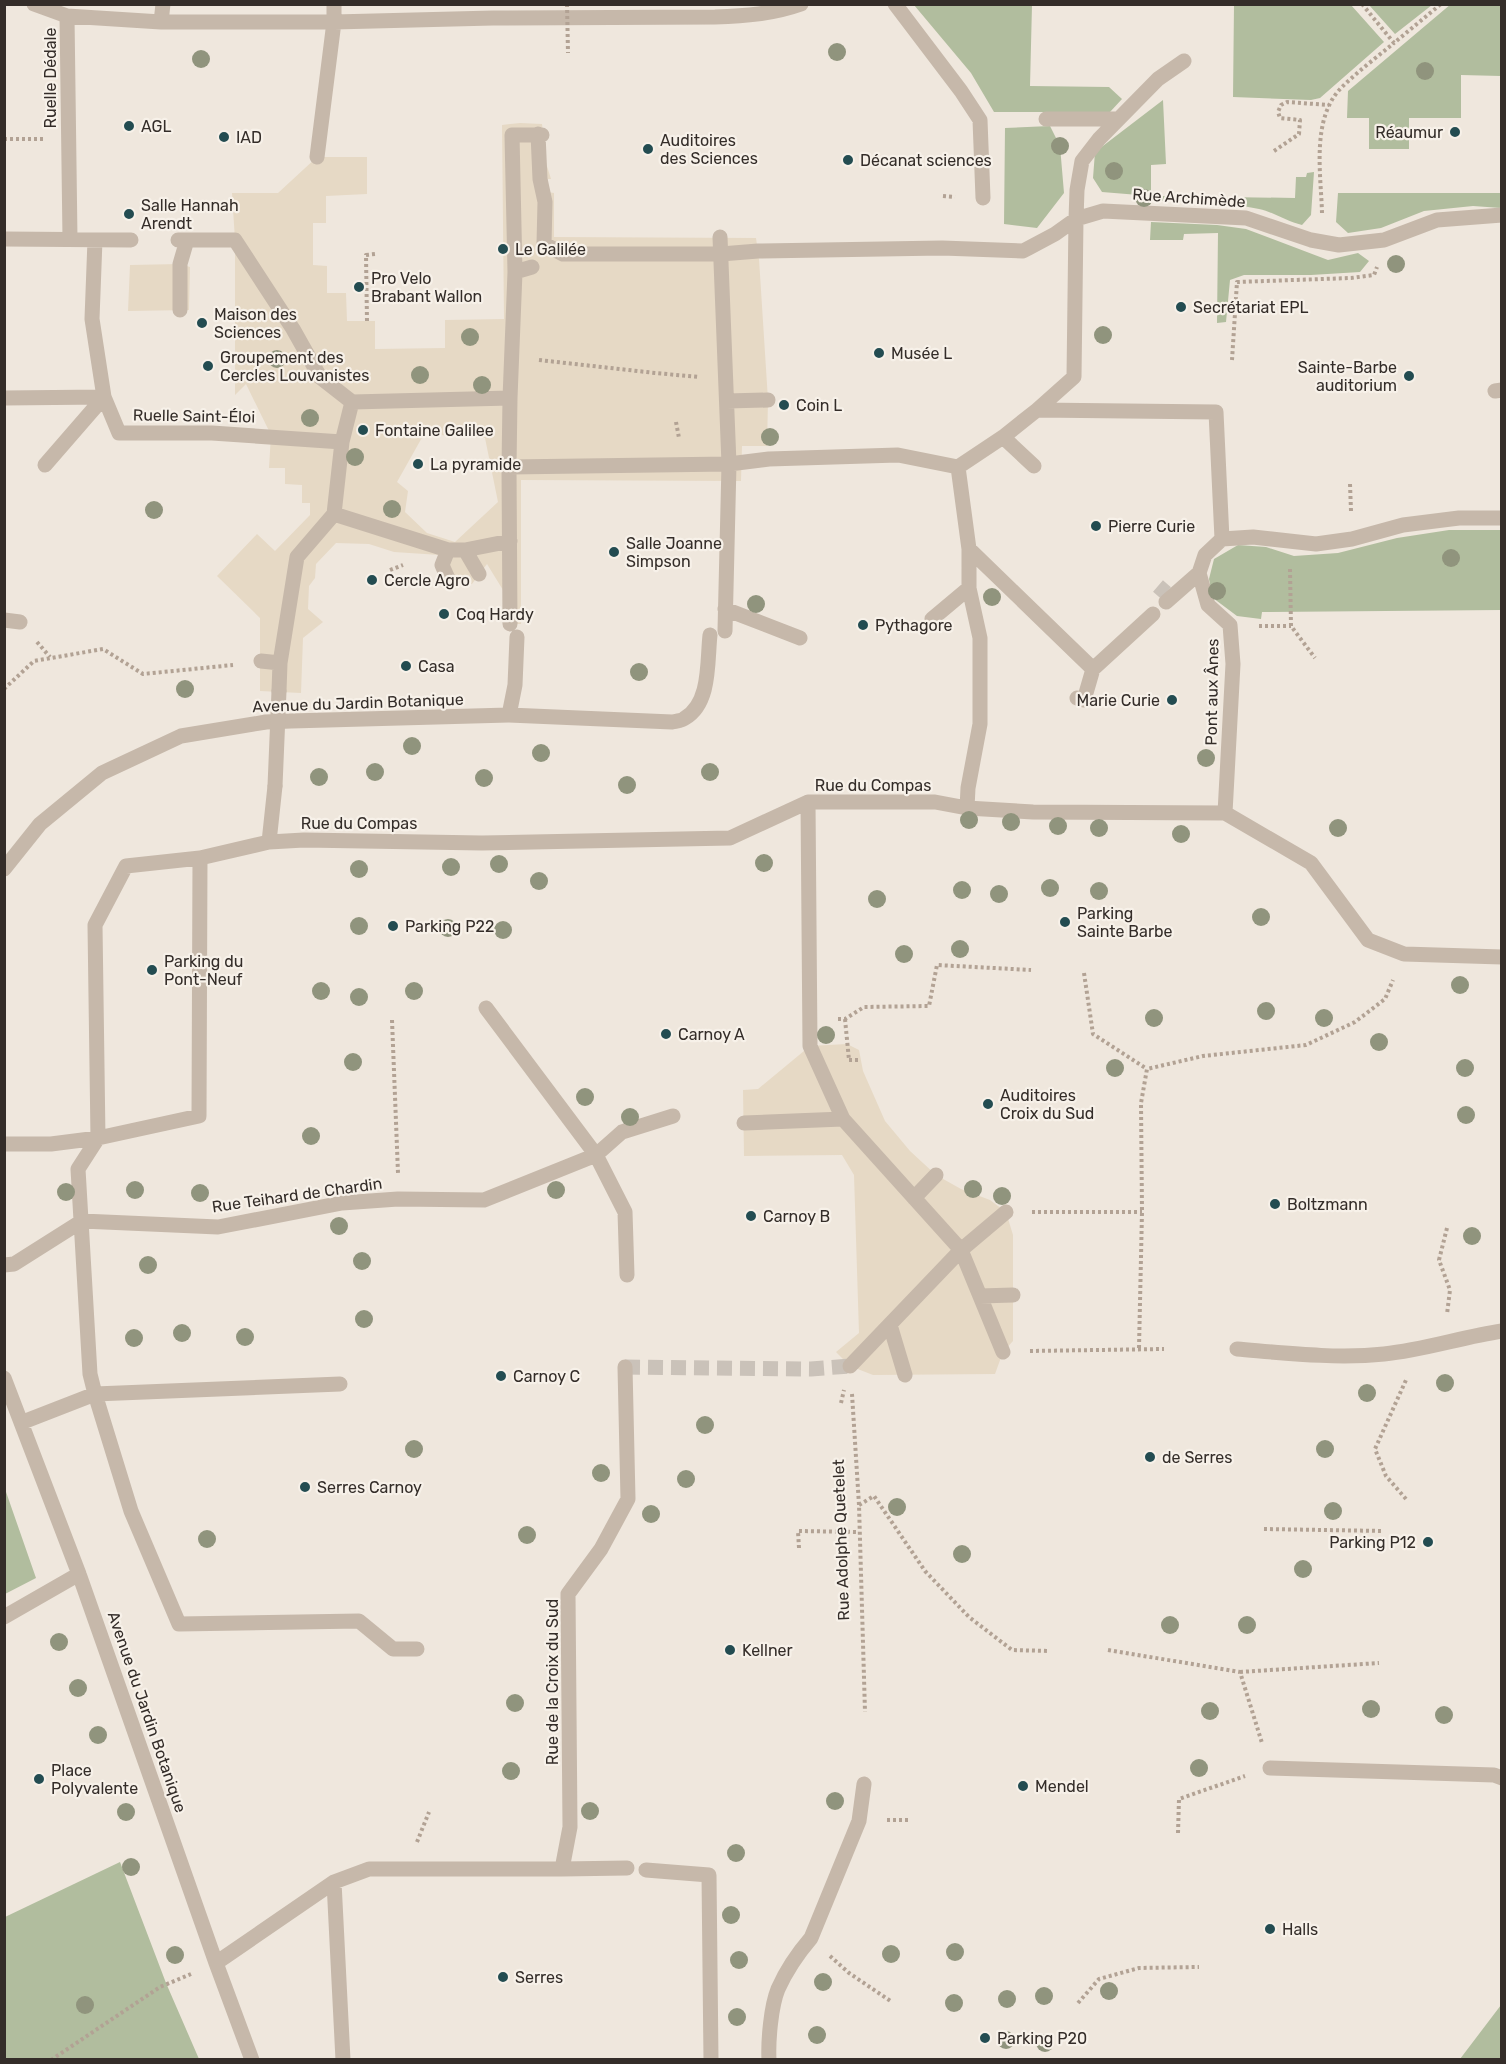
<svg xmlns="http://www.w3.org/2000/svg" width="1506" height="2064" font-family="Rubik,sans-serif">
	<rect width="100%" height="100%" fill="#efe7dd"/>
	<path fill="#b1bd9e" d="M1451 4 1501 5V76L1461 75V118H1409V149H1369V118H1347L1348 91Z
		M914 5H1032L1030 86 1109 87 1122 99 1110 112H994L971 73Z
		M1234 5H1351L1384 42 1320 98 1311 100 1233 97Z
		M1369 5H1432L1395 34Z
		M1163 100 1166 164 1151 165V196L1102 192 1093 178 1095 152Z
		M1050 126 1060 146 1064 193 1037 228 1004 224 1005 128Z
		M1314 172 1311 215 1302 225C1287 222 1274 212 1259 209 1227 202 1194 202 1161 201L1162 196 1295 198 1296 177H1306L1307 173Z
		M1338 193H1501V208L1473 206 1424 211 1381 228 1348 233 1336 222Z
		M1151 222 1217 225 1246 229 1328 260 1358 253 1369 261 1360 272 1311 275H1244L1230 280 1226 322 1217 323 1218 233 1184 234 1183 240H1150Z
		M1449 530H1501V610L1262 612 1261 619 1237 616 1213 598 1209 579 1214 559 1238 545 1266 547 1294 556 1338 553 1397 538Z
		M5 1489 36 1578 5 1594H4Z
		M120 1862 166 1983 199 2059H5V1917Z
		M1501 2005V2059H1460Z"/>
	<path fill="#e6d9c5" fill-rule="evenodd" d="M520 123 542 124 546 163 551 179H548V192L554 193V237L756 238 759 259 768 400 767 446H742L741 481 521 480V624H504L503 590 487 564 472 584 442 583V565L440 555 394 552 369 544 336 543 316 564 315 578 309 586 308 609 323 622 303 638 301 693 260 691V618L217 576 257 534 275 551 310 515V503H302V485L285 484V468H269L271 435 246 384 235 395V240L232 193H278L317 157H367V194L326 196V223H313V265L327 266V293H346L347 321H375V349L445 348V320L504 319 502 125ZM424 434 485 438 498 502 455 542 427 533 405 512 408 491 397 482Z
		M180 264 190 267 189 310 128 311 130 265Z
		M847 1044 859 1050 863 1071 885 1121 910 1151 936 1175 961 1189 990 1200 1006 1212 1013 1235V1341L1003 1352 995 1374 873 1375 850 1366 836 1352 859 1333 854 1175 842 1155 744 1156 743 1090 758 1089 810 1046Z"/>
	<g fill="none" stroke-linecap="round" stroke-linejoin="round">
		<path stroke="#cac2b9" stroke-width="15" stroke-dasharray="15 8" stroke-linecap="butt" d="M1158 586 1166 593
			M625 1367 811 1369 850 1366"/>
		<path stroke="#b2a294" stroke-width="4" stroke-dasharray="3 3" stroke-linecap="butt" d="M1362 4 1394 43 1441 4
			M4 139H43
			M1274 151 1299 134 1300 120 1280 118 1278 112 1281 105 1287 102 1329 105
			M943 196 955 197
			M1322 213C1321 174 1311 119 1341 88 1357 72 1377 57 1394 43
			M367 321 366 255 375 254
			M539 360 655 373 699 377
			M1232 360 1237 282 1351 278 1374 275 1377 267
			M676 422 679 438
			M1350 484 1351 511
			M1290 569 1291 626 1315 658
			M390 570 403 565
			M1259 626H1291
			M37 642 50 657
			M4 689 34 661 103 649 143 674 233 665
			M1084 973 1093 1034 1147 1069
			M838 1019H845L864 1007 929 1006 937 965 1031 970
			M845 1019 849 1060
			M392 1020 398 1173
			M849 1060H860
			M1032 1212H1142
			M1447 1228 1439 1260 1450 1290 1447 1314
			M1139 1348 1142 1212 1141 1103 1147 1069 1203 1056 1306 1045 1355 1022 1385 999 1393 980
			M1030 1351 1164 1349
			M852 1394 859 1505 865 1712
			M841 1403 844 1390
			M1406 1499 1386 1476 1375 1449 1406 1380
			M859 1505 874 1496 925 1571 969 1617 1012 1650 1049 1651
			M1264 1529 1383 1531
			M799 1548 798 1531 859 1532
			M1108 1650 1240 1672 1262 1743
			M1240 1672 1379 1663
			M887 1820H909
			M1178 1833 1179 1799 1245 1776
			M417 1842 429 1812
			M830 1956 849 1973 892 2002
			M1078 2003 1099 1979 1139 1968 1199 1967
			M51 2060 160 1987 191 1974"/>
		<path stroke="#c6b8aa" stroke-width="15" d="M34 4 67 16 161 22H334L493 18 715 17C745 16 773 14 801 4
			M895 4 961 91 980 120 983 198
			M67 16 70 239
			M161 22 163 4
			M1046 119H1118
			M538 134 540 179 545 202 544 244 563 254H721L758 251 942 248 1023 251 1055 234 1076 219 1077 190 1082 161 1099 139 1158 79 1184 61
			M317 157 334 22V4
			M720 237 729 464 725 631
			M4 239 131 240
			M178 240H235L293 329 320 377 352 402 342 442 334 514 297 557 280 663 279 691
			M515 272 512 135H542
			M180 310V264L187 240
			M1495 391 1502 390
			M4 398 104 397 119 433H212L342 442
			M510 398 515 272 532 267
			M727 401 768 400
			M352 402 510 398 509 467
			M1037 410 1074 377 1076 219 1103 211 1246 218 1311 240 1339 245 1384 240 1437 220 1502 215
			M1003 437 1034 466
			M45 465 104 397 92 319 95 240
			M958 467 969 549V588L980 638V724L968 788 967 808
			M334 514 448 550H465L510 541
			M1222 539 1253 537 1316 544 1352 539 1403 525 1459 518H1502
			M969 549 1093 669
			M448 550 442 565 450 583
			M465 550 479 574
			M1166 602 1199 573
			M725 609 800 638
			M932 619 969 588
			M4 620 20 622
			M510 624 509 467 729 464 769 459 898 455 958 467 1003 437 1037 410 1216 412 1222 539 1205 555 1199 573 1208 605 1230 625 1233 664 1225 813
			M261 661 280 663
			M1077 698 1084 700 1093 669 1153 614
			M509 715 515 685 517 637
			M808 802 810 1046 843 1119 961 1250 850 1366
			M269 842 275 786
			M200 858 126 866 95 925 98 1138 78 1169 90 1374 95 1394 131 1511 179 1624 359 1621 393 1649H417
			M4 869 40 824 102 773 181 736 266 722 291 721 509 715 672 722C676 721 682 721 685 718 711 703 707 661 710 635
			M486 1008 596 1155 625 1212 627 1275
			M744 1123 843 1119
			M4 1144H51L98 1138 199 1116 200 858 269 842 304 840 482 843 730 838 808 802H935L967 808 1033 812 1225 813 1311 863 1368 940 1404 954 1502 957
			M914 1198 936 1175
			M4 1265 14 1264 82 1221 218 1227 342 1203 398 1199 484 1200 596 1155 622 1132 673 1116
			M980 1296 1013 1295
			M890 1325 905 1375
			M1237 1349C1285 1353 1336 1359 1384 1354 1424 1350 1462 1337 1502 1331
			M1003 1352 961 1250 1006 1212
			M4 1378 79 1574 216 1963 252 2060
			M23 1422 95 1394 340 1384
			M4 1617 79 1574
			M1270 1768 1494 1775 1502 1778
			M562 1869 627 1868
			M646 1870 709 1875 711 2060
			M334 1882 343 2060
			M216 1963 334 1882 369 1869H562L570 1827 568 1594 601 1549 628 1499 625 1367
			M769 2060C768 2041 771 2006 778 1989 786 1971 799 1952 811 1938L859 1821 864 1784"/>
		<path stroke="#b2a294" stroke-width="4" stroke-dasharray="3 3" stroke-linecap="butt" d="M567 4 568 53"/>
		<path stroke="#c6b8aa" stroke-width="15" d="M275 786 279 691"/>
	</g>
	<g fill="#90947d">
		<circle cx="837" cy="52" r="9"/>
		<circle cx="201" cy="59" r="9"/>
		<circle cx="1425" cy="71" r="9"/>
		<circle cx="1060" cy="146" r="9"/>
		<circle cx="1114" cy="171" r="9"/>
		<circle cx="1144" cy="198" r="9"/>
		<circle cx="1396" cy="264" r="9"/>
		<circle cx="1103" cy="335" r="9"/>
		<circle cx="470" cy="337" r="9"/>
		<circle cx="277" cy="359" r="9"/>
		<circle cx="420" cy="375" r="9"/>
		<circle cx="482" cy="385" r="9"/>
		<circle cx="310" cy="418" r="9"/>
		<circle cx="770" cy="437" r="9"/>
		<circle cx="355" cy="457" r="9"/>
		<circle cx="392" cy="509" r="9"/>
		<circle cx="154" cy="510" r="9"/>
		<circle cx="1451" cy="558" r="9"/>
		<circle cx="1217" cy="591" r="9"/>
		<circle cx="992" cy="597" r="9"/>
		<circle cx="756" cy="604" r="9"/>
		<circle cx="639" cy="672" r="9"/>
		<circle cx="185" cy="689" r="9"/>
		<circle cx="412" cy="746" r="9"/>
		<circle cx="541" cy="753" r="9"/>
		<circle cx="1206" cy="758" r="9"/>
		<circle cx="375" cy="772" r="9"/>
		<circle cx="710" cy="772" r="9"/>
		<circle cx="319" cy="777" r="9"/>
		<circle cx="484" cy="778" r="9"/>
		<circle cx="627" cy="785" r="9"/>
		<circle cx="969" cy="820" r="9"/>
		<circle cx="1011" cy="822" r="9"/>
		<circle cx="1058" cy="826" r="9"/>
		<circle cx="1099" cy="828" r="9"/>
		<circle cx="1338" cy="828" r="9"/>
		<circle cx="1181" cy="834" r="9"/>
		<circle cx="764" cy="863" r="9"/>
		<circle cx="499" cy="864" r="9"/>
		<circle cx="451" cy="867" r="9"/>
		<circle cx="359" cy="869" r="9"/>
		<circle cx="539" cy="881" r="9"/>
		<circle cx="1050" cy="888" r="9"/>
		<circle cx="962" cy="890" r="9"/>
		<circle cx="1099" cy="891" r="9"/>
		<circle cx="999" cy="894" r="9"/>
		<circle cx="877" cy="899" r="9"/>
		<circle cx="1261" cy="917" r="9"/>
		<circle cx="359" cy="926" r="9"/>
		<circle cx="448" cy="928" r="9"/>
		<circle cx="503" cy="930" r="9"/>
		<circle cx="960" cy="949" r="9"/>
		<circle cx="904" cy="954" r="9"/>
		<circle cx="1460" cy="985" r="9"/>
		<circle cx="321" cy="991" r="9"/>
		<circle cx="414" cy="991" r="9"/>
		<circle cx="359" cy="997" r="9"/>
		<circle cx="1266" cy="1011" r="9"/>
		<circle cx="1154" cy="1018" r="9"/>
		<circle cx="1324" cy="1018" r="9"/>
		<circle cx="826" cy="1035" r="9"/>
		<circle cx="1379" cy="1042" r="9"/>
		<circle cx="353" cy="1062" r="9"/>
		<circle cx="1115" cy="1068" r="9"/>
		<circle cx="1465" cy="1068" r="9"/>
		<circle cx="585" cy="1097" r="9"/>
		<circle cx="1466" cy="1115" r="9"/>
		<circle cx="630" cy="1117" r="9"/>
		<circle cx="311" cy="1136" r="9"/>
		<circle cx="973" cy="1189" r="9"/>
		<circle cx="135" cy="1190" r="9"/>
		<circle cx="556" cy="1190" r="9"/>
		<circle cx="66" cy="1192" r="9"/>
		<circle cx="200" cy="1193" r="9"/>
		<circle cx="1002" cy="1196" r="9"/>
		<circle cx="339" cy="1226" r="9"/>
		<circle cx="1472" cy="1236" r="9"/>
		<circle cx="362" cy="1261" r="9"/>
		<circle cx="148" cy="1265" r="9"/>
		<circle cx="364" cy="1319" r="9"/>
		<circle cx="182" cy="1333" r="9"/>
		<circle cx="245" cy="1337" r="9"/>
		<circle cx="134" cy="1338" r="9"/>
		<circle cx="1445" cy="1383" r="9"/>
		<circle cx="1367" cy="1393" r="9"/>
		<circle cx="705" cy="1425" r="9"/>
		<circle cx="414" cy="1449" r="9"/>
		<circle cx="1325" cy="1449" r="9"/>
		<circle cx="601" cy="1473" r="9"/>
		<circle cx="686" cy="1479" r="9"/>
		<circle cx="897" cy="1507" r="9"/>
		<circle cx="1333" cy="1511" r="9"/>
		<circle cx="651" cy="1514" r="9"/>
		<circle cx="527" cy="1535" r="9"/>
		<circle cx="207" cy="1539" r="9"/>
		<circle cx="962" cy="1554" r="9"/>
		<circle cx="1303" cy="1569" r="9"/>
		<circle cx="1170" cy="1625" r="9"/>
		<circle cx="1247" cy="1625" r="9"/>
		<circle cx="59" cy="1642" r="9"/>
		<circle cx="78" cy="1688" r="9"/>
		<circle cx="515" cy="1703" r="9"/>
		<circle cx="1371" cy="1709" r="9"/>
		<circle cx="1210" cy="1711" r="9"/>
		<circle cx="1444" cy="1715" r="9"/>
		<circle cx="98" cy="1735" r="9"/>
		<circle cx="1199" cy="1768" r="9"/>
		<circle cx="511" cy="1771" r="9"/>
		<circle cx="835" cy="1801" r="9"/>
		<circle cx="590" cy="1811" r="9"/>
		<circle cx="126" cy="1812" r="9"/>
		<circle cx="736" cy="1853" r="9"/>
		<circle cx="131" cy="1867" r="9"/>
		<circle cx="731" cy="1915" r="9"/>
		<circle cx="955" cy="1952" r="9"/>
		<circle cx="891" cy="1954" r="9"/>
		<circle cx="175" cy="1955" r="9"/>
		<circle cx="739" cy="1960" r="9"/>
		<circle cx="823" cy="1982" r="9"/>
		<circle cx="1109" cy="1991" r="9"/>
		<circle cx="1044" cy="1996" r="9"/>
		<circle cx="1007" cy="1999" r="9"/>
		<circle cx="954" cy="2003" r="9"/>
		<circle cx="85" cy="2005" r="9"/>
		<circle cx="737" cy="2017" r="9"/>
		<circle cx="817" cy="2035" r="9"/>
		<circle cx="1006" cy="2040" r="9"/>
		<circle cx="1045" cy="2043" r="9"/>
	</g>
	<g fill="#234c51" stroke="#f7f1e9" stroke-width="2">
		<circle cx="129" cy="126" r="6"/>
		<circle cx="1455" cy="132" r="6"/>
		<circle cx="224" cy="137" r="6"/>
		<circle cx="648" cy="149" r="6"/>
		<circle cx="848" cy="160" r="6"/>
		<circle cx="129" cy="214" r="6"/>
		<circle cx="503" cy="249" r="6"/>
		<circle cx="359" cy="287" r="6"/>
		<circle cx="1181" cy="307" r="6"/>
		<circle cx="202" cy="323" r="6"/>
		<circle cx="879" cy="353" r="6"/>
		<circle cx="208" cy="366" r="6"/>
		<circle cx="1409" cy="376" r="6"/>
		<circle cx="784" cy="405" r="6"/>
		<circle cx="363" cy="430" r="6"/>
		<circle cx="418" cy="464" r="6"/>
		<circle cx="1096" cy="526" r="6"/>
		<circle cx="614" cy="552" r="6"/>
		<circle cx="372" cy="580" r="6"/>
		<circle cx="444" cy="614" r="6"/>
		<circle cx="863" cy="625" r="6"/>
		<circle cx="406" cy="666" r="6"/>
		<circle cx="1172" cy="700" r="6"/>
		<circle cx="1065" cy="922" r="6"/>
		<circle cx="393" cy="926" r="6"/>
		<circle cx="152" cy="970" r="6"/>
		<circle cx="666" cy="1034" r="6"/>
		<circle cx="988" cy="1104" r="6"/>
		<circle cx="1275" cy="1204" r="6"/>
		<circle cx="751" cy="1216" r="6"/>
		<circle cx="501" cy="1376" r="6"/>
		<circle cx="1150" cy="1457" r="6"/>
		<circle cx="305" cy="1487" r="6"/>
		<circle cx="1428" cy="1542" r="6"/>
		<circle cx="730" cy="1650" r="6"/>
		<circle cx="39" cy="1779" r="6"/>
		<circle cx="1023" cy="1786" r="6"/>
		<circle cx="1270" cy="1929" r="6"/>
		<circle cx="503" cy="1977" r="6"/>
		<circle cx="985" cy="2038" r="6"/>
	</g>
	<g text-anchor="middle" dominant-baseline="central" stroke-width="4.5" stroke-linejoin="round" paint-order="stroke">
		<g font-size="16" fill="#342d29" stroke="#f7f1e9">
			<text transform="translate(50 78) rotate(-90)">Ruelle Dédale</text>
			<text transform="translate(1189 198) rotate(4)">Rue Archimède</text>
			<text transform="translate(194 416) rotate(1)">Ruelle Saint-Éloi</text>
			<text transform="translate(1212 692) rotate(-89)">Pont aux Ânes</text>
			<text transform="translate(358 703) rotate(-2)">Avenue du Jardin Botanique</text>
			<text x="873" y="785">Rue du Compas</text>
			<text x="359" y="823">Rue du Compas</text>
			<text transform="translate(297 1195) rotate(-8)">Rue Teihard de Chardin</text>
			<text transform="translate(841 1540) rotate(-92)">Rue Adolphe Quetelet</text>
			<text transform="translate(552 1682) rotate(-90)">Rue de la Croix du Sud</text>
			<text transform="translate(147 1712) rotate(71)">Avenue du Jardin Botanique</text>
		</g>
		<g font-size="16" fill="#342d29" stroke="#f7f1e9" text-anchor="start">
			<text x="141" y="126">AGL</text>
			<text x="1443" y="132" text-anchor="end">Réaumur</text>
			<text x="236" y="137">IAD</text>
			<text x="660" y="140">Auditoires<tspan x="660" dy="18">des Sciences</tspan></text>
			<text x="860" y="160">Décanat sciences</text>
			<text x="141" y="205">Salle Hannah<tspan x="141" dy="18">Arendt</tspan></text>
			<text x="515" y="249">Le Galilée</text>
			<text x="371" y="278">Pro Velo<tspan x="371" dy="18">Brabant Wallon</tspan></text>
			<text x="1193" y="307">Secrétariat EPL</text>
			<text x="214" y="314">Maison des<tspan x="214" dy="18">Sciences</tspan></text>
			<text x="891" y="353">Musée L</text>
			<text x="220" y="357">Groupement des<tspan x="220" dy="18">Cercles Louvanistes</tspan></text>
			<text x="1397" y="367" text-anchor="end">Sainte-Barbe<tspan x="1397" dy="18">auditorium</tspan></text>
			<text x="796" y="405">Coin L</text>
			<text x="375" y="430">Fontaine Galilee</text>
			<text x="430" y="464">La pyramide</text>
			<text x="1108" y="526">Pierre Curie</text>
			<text x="626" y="543">Salle Joanne<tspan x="626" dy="18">Simpson</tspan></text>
			<text x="384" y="580">Cercle Agro</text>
			<text x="456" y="614">Coq Hardy</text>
			<text x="875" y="625">Pythagore</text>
			<text x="418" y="666">Casa</text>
			<text x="1160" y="700" text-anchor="end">Marie Curie</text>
			<text x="1077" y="913">Parking<tspan x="1077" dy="18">Sainte Barbe</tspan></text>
			<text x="405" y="926">Parking P22</text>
			<text x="164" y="961">Parking du<tspan x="164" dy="18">Pont-Neuf</tspan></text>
			<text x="678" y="1034">Carnoy A</text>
			<text x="1000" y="1095">Auditoires<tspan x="1000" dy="18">Croix du Sud</tspan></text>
			<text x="1287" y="1204">Boltzmann</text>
			<text x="763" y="1216">Carnoy B</text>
			<text x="513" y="1376">Carnoy C</text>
			<text x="1162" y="1457">de Serres</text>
			<text x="317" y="1487">Serres Carnoy</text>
			<text x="1416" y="1542" text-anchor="end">Parking P12</text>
			<text x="742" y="1650">Kellner</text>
			<text x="51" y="1770">Place<tspan x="51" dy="18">Polyvalente</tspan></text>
			<text x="1035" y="1786">Mendel</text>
			<text x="1282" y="1929">Halls</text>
			<text x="515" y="1977">Serres</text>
			<text x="997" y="2038">Parking P20</text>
		</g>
	</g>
	<rect width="1506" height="2064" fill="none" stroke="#342d29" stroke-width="12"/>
</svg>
